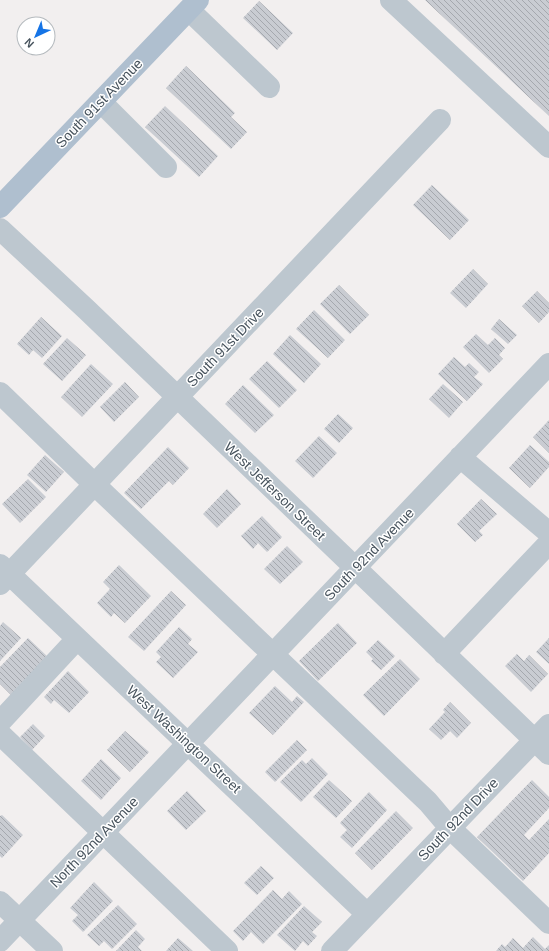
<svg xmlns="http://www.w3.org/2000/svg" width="549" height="951" font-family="Arial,sans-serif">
	<defs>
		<pattern id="building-back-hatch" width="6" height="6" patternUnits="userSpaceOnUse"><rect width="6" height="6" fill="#c9ccd2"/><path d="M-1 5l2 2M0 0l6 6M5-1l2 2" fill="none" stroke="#a5a8ae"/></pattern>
	</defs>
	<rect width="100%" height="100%" fill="#f2efef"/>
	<path fill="url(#building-back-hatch)" d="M425 0H549V116Z
		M259 1 293 33 277 50 243 18Z
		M186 66 235 113 231 117 247 132 231 149 166 88Z
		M165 106 218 156 199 177 145 127Z
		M432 185 469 220 450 240 413 205Z
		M473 269 488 284 466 308 450 293Z
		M339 285 369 315 350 334 320 304Z
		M537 291 549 303V312L539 323 522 306Z
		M314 310 345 340 328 358 296 329Z
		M41 317 62 336 42 358 33 350 29 355 17 344Z
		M499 319 517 335 508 344 491 329Z
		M476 334 488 345 495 338 505 348 499 355 503 359 489 373 463 347Z
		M290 335 321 364 304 383 273 354Z
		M67 338 86 355 62 381 43 364Z
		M454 357 465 367 469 363 479 372 474 377 483 384 467 401 438 374Z
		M267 361 297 390 279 408 249 379Z
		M91 364 113 384 82 417 61 397Z
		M125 382 139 397 114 422 100 407Z
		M443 384 463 402 449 418 429 399Z
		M243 385 274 415 255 433 225 404Z
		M338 414 353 428 339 443 324 429Z
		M549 420V453L533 437Z
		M319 436 337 453 313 478 295 461Z
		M530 445 549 462V467L530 488 509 468Z
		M168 447 189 468 173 485 169 481 141 509 124 493Z
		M45 455 64 472 46 492 27 475Z
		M28 479 46 497 20 523 2 504Z
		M227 489 241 504 217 528 203 514Z
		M481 499 497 514 479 531 483 535 475 542 457 524Z
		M262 516 282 537 267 552 258 543 253 549 241 536Z
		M287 546 303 562 280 584 264 569Z
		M119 565 151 596 125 623 114 613 111 617 97 603 110 589 103 582Z
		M171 591 186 605 144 651 128 637Z
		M3 622 21 638 0 661V626Z
		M338 623 357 643 318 681 299 661Z
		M179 627 192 639 188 644 198 652 173 678 156 662 161 657 156 652Z
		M28 638 49 658 12 696 0 684V667Z
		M549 638V664L536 652Z
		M378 640 395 656 381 670 371 661 373 659 366 652Z
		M517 654 524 661 529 655 548 674 531 692 505 666Z
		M400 659 420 679 384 716 363 695Z
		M68 671 89 692 69 713 54 700 51 704 44 697Z
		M275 686 292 702 297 696 304 702 273 735 249 713Z
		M450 702 471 723 457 738 450 731 441 740 429 729 445 712 443 710Z
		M33 724 45 736 32 750 20 737Z
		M125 731 149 752 130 772 107 750Z
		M297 740 307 750 275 782 265 772Z
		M312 758 328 774 301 802 280 782 302 760 306 764Z
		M101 759 121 778 101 800 81 781Z
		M329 780 352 801 336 818 313 797Z
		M532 780 549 797V808L524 835 529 840 549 819V853L523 881 477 837Z
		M187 791 206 811 186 830 167 811Z
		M369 792 387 810 352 848 340 837 347 830 340 823Z
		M396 811 413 828 372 870 355 853Z
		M2 815 23 835 2 858 0 856V816Z
		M261 866 274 878 257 895 244 883Z
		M94 882 113 901 83 932 72 921 78 915 70 908Z
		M273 890 282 899 289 891 302 904 263 944 251 932 243 941 233 931Z
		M118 905 137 924 112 949 104 941 99 946 87 935Z
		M304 906 322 922 312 932 317 936 308 946 303 941 295 951 277 935Z
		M136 930 145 939 138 947 142 951H116Z
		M533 937 545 949 549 945V951H496L502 944 505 947 513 938 523 948Z
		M178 938 193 951H166Z"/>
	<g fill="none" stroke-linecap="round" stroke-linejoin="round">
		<path stroke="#bdc7cf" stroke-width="22" d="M391 0 549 147
			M189 10 269 87
			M101 102 166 167
			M0 229 87 310 549 754
			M0 393 94 484 428 802 450 828 549 923
			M460 457 549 533
			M0 565 367 914
			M0 584 440 120
			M444 654 549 543
			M0 722 77 639
			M0 734 227 951
			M0 902 52 951
			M0 941 549 364
			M332 951 549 725"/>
		<path stroke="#afbfcf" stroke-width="22" d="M0 207 198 0"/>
	</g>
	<g text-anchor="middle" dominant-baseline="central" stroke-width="3" stroke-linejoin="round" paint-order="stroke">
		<g font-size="14" fill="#47535d" stroke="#fff">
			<text transform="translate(99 103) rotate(-46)">South 91st Avenue</text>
			<text transform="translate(225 347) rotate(-46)">South 91st Drive</text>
			<text transform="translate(275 491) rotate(44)">West Jefferson Street</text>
			<text transform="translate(369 554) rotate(-46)">South 92nd Avenue</text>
			<text transform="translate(184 739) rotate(43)">West Washington Street</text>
			<text transform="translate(458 819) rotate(-46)">South 92nd Drive</text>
			<text transform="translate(94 842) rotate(-46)">North 92nd Avenue</text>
		</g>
	</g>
	<g transform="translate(36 36) rotate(224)"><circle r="19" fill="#ffffff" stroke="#b5babe"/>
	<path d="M0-3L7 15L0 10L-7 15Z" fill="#1574e6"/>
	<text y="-6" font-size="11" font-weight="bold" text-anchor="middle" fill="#47535d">N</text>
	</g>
</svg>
